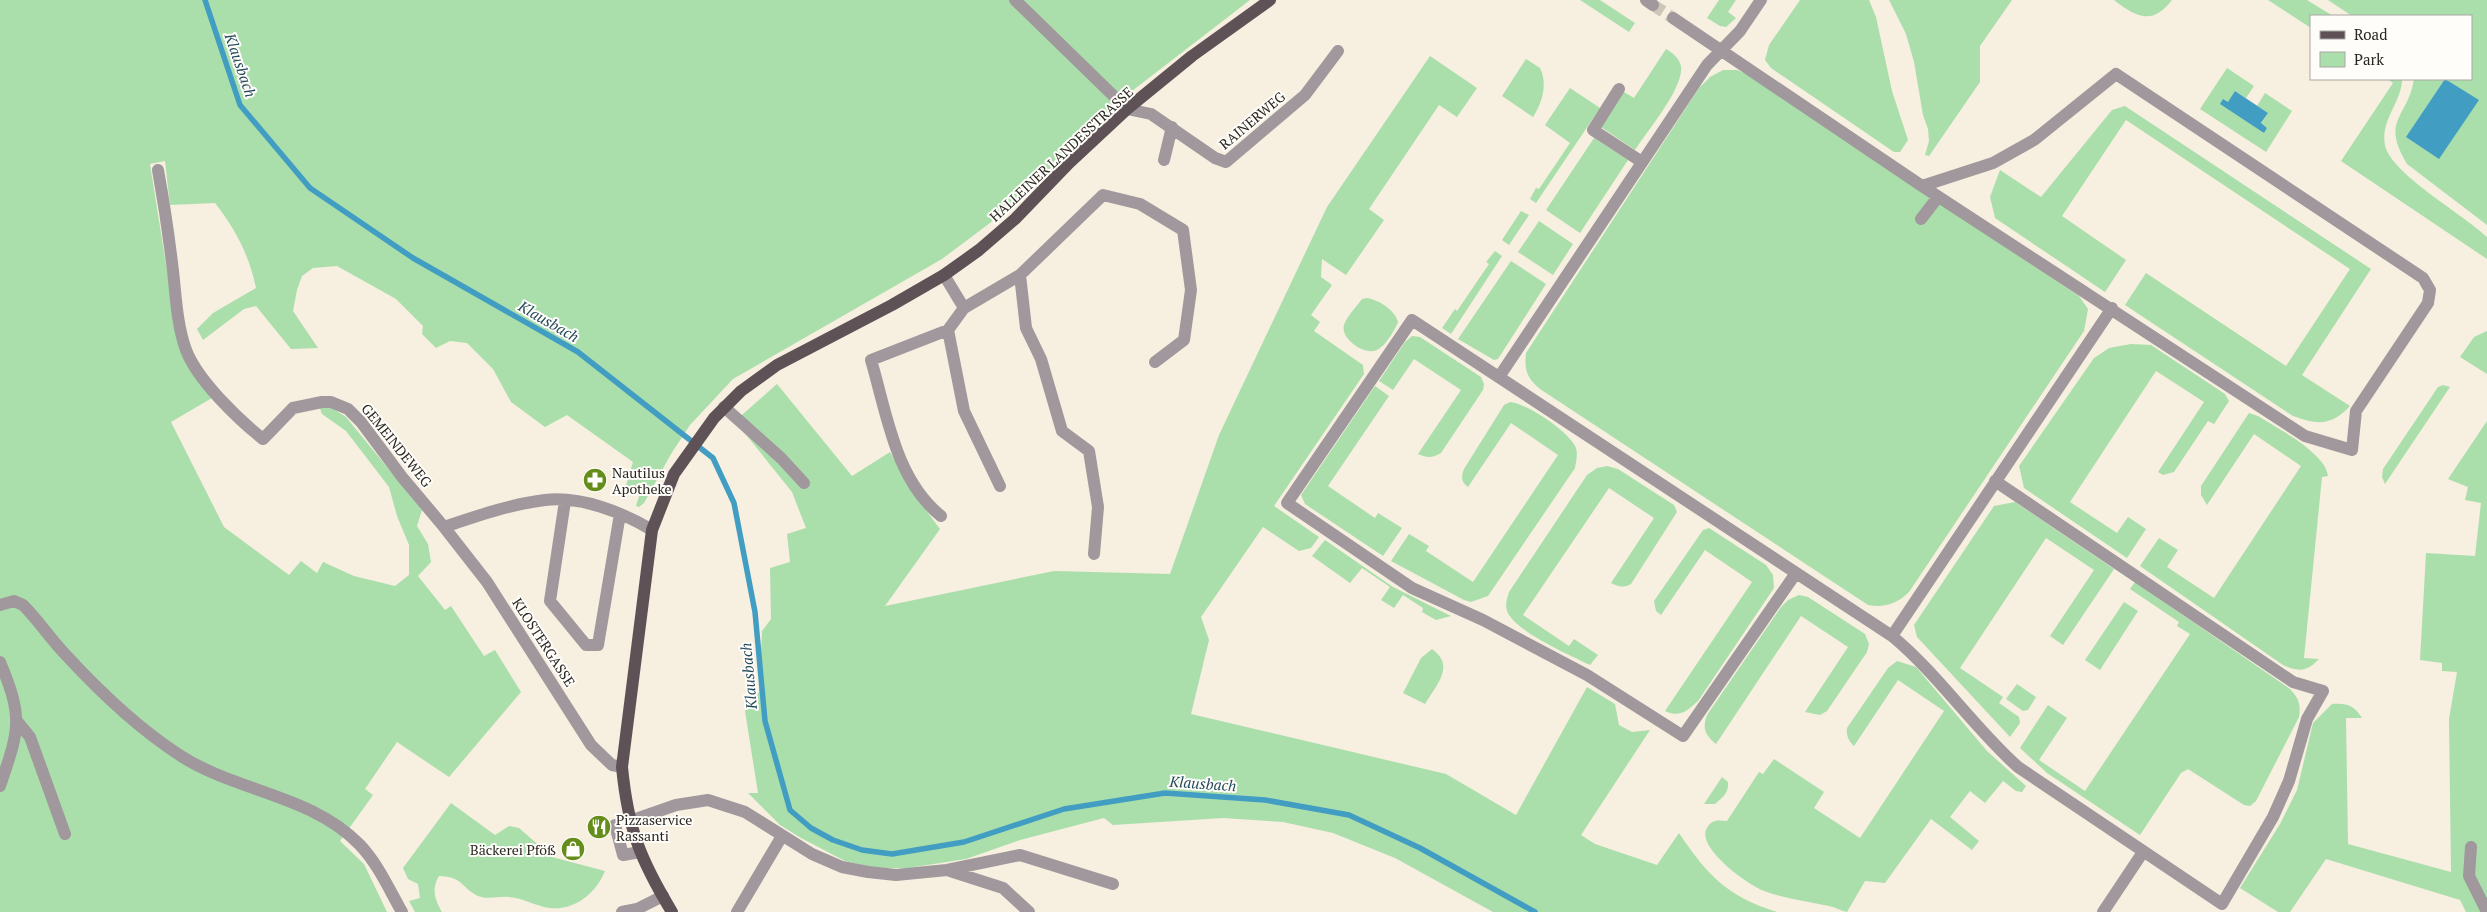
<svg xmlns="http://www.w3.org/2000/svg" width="2487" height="912" font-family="'PT Serif',serif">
	<rect width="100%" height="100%" fill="#f7efdf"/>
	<path fill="#aadfac" d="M0 0H1250L1119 101 1037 181 990 223 942 259 733 379 690 425 671 454 644 503 639 507 636 506 640 493 625 489 633 462 567 415 545 427 511 402 493 369 467 343 450 341 436 348 422 334 423 326 396 299 337 266 313 268 302 276 297 290 293 311 318 348 291 349 256 306 244 309 203 340 197 329 213 313 256 288C249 255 236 230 215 203L170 205 165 161 150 164 179 346 212 398 171 422 224 527 289 575 301 561 317 573 323 562 354 576 395 586 409 575V545L397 516 389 487 346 431 322 414 319 406 332 408 346 417 422 510 417 526 428 544 431 562 418 576 445 610 451 606 484 656 495 650 521 692 449 777 397 742 365 789 373 795 340 841 364 864 387 912H0Z
		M1580 0H1600L1635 23 1629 32Z
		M1719 0H1736L1728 12 1736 18 1726 27 1720 26 1707 18Z
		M1800 0H1869L1876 17 1892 91 1908 140 1900 152H1894L1771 68 1765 60 1769 45Z
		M1889 0H2012L1980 46V82L1929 156 1925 155 1929 141 1928 129 1923 115 1914 62 1906 34Z
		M2114 0H2172C2152 26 2136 17 2114 0Z
		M2268 0H2307L2333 16H2311V28Z
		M2328 0H2487V225L2407 164C2380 119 2408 118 2414 79H2471V16H2352Z
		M1666 49C1673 53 1679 58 1681 66 1684 88 1647 131 1635 150L1601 127 1624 92 1634 98Z
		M1430 56 1477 88 1457 117 1439 105 1369 209 1384 220 1346 275 1322 259 1321 277 1332 285 1311 315 1320 322 1314 331 1363 365 1364 374 1274 506 1319 537 1311 548 1299 551 1263 527 1201 617 1209 640 1191 714 1446 774 1516 815 1587 687 1615 704 1619 725 1632 732 1650 730 1581 835 1595 844 1657 865 1679 833C1707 875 1728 897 1777 912H1493L1395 858 1333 833 1283 822 1223 818 1113 825 1104 818 1020 840 966 859 908 868H874L845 861 801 838 780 825 748 793H758L745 711 759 692 762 631 771 619 770 568 790 562 787 534 806 528 792 492 735 421 777 384 852 476 890 452 911 490 940 529 885 606 1054 571 1170 574 1219 435 1327 207Z
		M1526 59 1540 68C1548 84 1542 103 1533 117L1502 96Z
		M2227 68 2254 86 2246 98 2235 91 2263 133 2267 128 2261 124 2268 113 2257 106 2265 93 2292 111 2266 152 2200 109Z
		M1723 70H1737L1748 75 2079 296 2088 309 2084 331 1909 592C1897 604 1884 608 1868 605L1540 389C1527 378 1524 370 1526 353L1699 88 1710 77Z
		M2387 79H2402C2402 102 2380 120 2385 145 2390 173 2464 215 2487 237V259L2341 161 2393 83Z
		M1570 88 1600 108 1536 203 1530 199 1536 188 1539 189 1570 143 1545 125Z
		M2125 106 2371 269 2302 375 2350 406C2331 426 2318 425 2293 416L2125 305 2146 273 2286 366 2350 269 2126 120 2062 216 2126 260 2105 292 1995 218 1990 197 2000 170 2041 197 2112 110Z
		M1594 138 1628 160 1580 233 1546 210Z
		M1521 211 1529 215 1509 245 1502 240Z
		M1539 221 1573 244 1553 275 1518 252Z
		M1495 251 1502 256 1451 334 1442 328 1455 309 1457 311 1489 264 1486 262Z
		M1511 261 1546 284 1498 359 1494 360 1458 339Z
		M1367 298C1379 300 1395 310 1398 322 1395 330 1383 351 1373 351 1362 353 1340 338 1344 325 1347 316 1357 306 1362 299Z
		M2487 331V374L2460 357 2474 337Z
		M1412 336 1420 337 1481 377 1484 384 1483 390 1441 453C1432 458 1428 458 1418 454L1461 390 1414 359 1393 390 1379 381 1405 342Z
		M2131 344 2151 345 2225 394 2229 401 2214 424 2208 421 2174 472 2163 475 2158 472 2204 402 2156 371 2070 502 2117 533 2128 517 2146 529 2127 558 2024 488 2019 466 2094 358 2109 348Z
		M2443 385 2450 387 2385 484 2382 477 2383 469 2438 387Z
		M1375 386 1389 396 1328 486 1375 518 1378 513 1402 528 1383 556 1305 504 1301 495Z
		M1510 402C1526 403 1570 432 1576 448 1578 455 1576 461 1575 468L1488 596 1471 602 1464 600 1391 561 1409 534 1429 546 1426 551 1473 582 1558 455 1511 423 1468 487C1461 482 1461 477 1464 469L1504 405Z
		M2249 413 2258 416C2277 428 2326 453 2328 476L2322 477 2304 658 2319 659C2307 672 2298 672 2283 665L2140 566 2159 538 2178 550 2167 567 2214 598 2301 466 2254 434 2207 505 2201 495V486Z
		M2487 421V912H2466L2460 900 2326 859 2290 912H2278L2240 888 2280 824 2297 790 2313 723 2332 704C2347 703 2354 705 2362 718H2346L2348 844 2451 872 2449 719 2457 672 2442 671V663L2420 660 2426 553 2475 556 2481 503 2465 500 2468 487 2448 479Z
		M1607 466 1618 469 1674 505 1677 512 1631 584C1623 588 1619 587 1611 583L1654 518 1609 488 1523 615 1569 646 1574 639 1598 655 1590 665C1570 655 1514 631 1507 611 1505 604 1507 599 1509 592L1587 475 1597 468Z
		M2015 502 2114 569 2063 645 2050 636 2094 570 2046 538 1960 668 2003 697 1999 703 2019 717 2020 723 2010 737 1917 637 1914 625 1994 506Z
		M1709 528 1766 565 1773 575 1774 588 1698 701C1687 711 1680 718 1665 711L1752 582 1705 550 1661 615 1656 611 1654 601 1703 530Z
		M1325 540 1393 587 1451 616 1436 620 1422 612 1423 608 1403 595 1394 608 1381 600 1390 587 1362 568 1350 583 1312 556Z
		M2135 582 2290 689C2299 699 2301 704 2299 717L2256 801 2250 806 2244 805 2188 769 2181 773 2140 835 2047 773 2020 748 2048 705 2067 718 2039 760 2085 791 2190 634 2177 626 2179 622 2130 589Z
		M1799 595 1808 597 1865 634 1869 644 1867 652 1827 711 1820 715 1805 712 1848 647 1801 616 1716 744C1705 735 1702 729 1707 715L1781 607 1788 600Z
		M2124 602 2138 611 2100 670 2085 660Z
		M1432 649C1456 666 1436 685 1425 704L1403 693 1421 658Z
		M1897 661 1916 667 1987 751 2026 786 2022 792 2016 791 2003 781 1985 803 1970 791 1950 817 1979 841 1972 850 1931 819 1885 883 1865 881 1847 912C1841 911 1835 907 1829 906 1807 901 1786 899 1764 891 1748 885 1695 847 1707 828 1711 820 1718 820 1727 821L1759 772 1763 774 1774 759 1824 792 1814 808 1860 838 1944 711 1898 680 1854 746C1849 741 1846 736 1847 728L1888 668Z
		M2017 684 2036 697 2028 710 2023 711 2006 699Z
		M1722 777 1728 782C1729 793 1723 797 1715 804H1704Z
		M451 803 495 835 509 826 519 828 552 857 605 871C596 893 575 911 549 908 536 906 523 898 509 897 499 896 488 900 478 896 460 887 464 877 439 876 431 889 435 900 442 912H415L409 901 420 898 418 884 408 879 403 868Z"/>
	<path fill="#429dc3" d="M2445 79 2479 100 2439 159 2406 137Z
		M2235 91 2268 113 2261 123 2267 128 2264 133 2220 104 2223 99 2228 102Z"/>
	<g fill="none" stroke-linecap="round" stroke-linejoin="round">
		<path stroke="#429dc3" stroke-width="5.5" d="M205 0 240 105 310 188 413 258 578 352 713 458 734 503 755 612 765 721 790 810 811 828 833 840 862 850 892 854 964 842 1064 809 1165 793 1265 800 1349 815 1420 848 1535 912"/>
		<path stroke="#cec7b9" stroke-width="12" stroke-dasharray="12 6" stroke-linecap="butt" d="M1653 5 1673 18"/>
		<path stroke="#a0989c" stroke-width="12" d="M1015 0 1127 109 1151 114 1215 158 1226 162 1305 95 1338 51
			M1646 0 1653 5
			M1673 18 1922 186 2305 436 2352 450 2356 411 2428 303 2430 290 2423 278 2116 74 2034 140 1993 163 1922 186
			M1619 89 1593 130 1642 162
			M1164 160 1172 127
			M158 170C164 203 169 237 173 271 176 298 177 325 186 350 198 381 238 419 263 439L293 408 322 402H331L348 409 361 422 402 477 444 527C477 516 511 504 545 500 581 496 622 512 652 530
			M1921 219 1938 197
			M944 275 964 308 1020 275 1103 195 1140 204 1183 230 1191 290 1184 340 1155 362
			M1020 275 1026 328 1041 359 1062 431 1089 451 1098 507 1094 554
			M948 330 964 411 1000 486
			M1499 377 1707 65 1740 31 1761 0
			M724 407 781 458 804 483
			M565 501 550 601 586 645H598L620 514
			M941 516C895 479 887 414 871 360L948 330 964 308
			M444 527 487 582 591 745 612 765 622 767
			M1796 573 1683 736 1587 675 1483 620 1412 588 1287 503 1412 320 1892 636C1939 675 1973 727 2018 767L2222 904 2273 817 2289 781 2307 719 2323 691 2293 682 1995 481
			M0 605 14 601 23 605C38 620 50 638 65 654 99 691 139 729 181 756 237 792 312 795 360 845 378 864 389 889 402 912
			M1892 636 2112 308
			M0 662C24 719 19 730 0 786
			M17 721 30 737 65 834
			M630 821 676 805 708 800 745 812 812 854 842 867 868 872 896 875 947 870 1020 855 1113 884
			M615 825 623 855 640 852
			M2471 847 2469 876 2487 912
			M950 871 1003 888 1029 912
			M622 912 637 909 663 896
			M737 912 782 836
			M2103 912 2143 852"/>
		<path stroke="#5f5257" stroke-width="12" d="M672 912C640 859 628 829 622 767L652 530 674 474 714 418 741 391 777 365 892 305 944 275 979 250 1015 219 1069 163 1127 109 1192 56 1270 0"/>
	</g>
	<defs>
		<g id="pharmacy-disc" transform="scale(1.25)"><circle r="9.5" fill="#658d19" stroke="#fffdfa"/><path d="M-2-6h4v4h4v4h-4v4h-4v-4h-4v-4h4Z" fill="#fff"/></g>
		<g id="restaurant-disc" transform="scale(1.25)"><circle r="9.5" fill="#658d19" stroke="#fffdfa"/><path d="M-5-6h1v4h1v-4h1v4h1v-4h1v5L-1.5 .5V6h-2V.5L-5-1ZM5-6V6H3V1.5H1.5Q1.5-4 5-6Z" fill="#fff"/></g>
		<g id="shop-disc" transform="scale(1.25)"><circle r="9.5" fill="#658d19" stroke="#fffdfa"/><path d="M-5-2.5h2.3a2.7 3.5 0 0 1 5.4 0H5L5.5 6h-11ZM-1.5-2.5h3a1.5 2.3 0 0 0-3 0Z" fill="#fff"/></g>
	</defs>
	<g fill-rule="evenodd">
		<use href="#pharmacy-disc" x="595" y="480"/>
		<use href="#restaurant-disc" x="599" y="827"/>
		<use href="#shop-disc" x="573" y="849"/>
	</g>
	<g text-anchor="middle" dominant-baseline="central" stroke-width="4" stroke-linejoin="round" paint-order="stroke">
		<g font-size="14" fill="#2a2721" stroke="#fffdfa">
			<text transform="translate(1252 120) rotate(-40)">RAINERWEG</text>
			<text transform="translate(1061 154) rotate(-43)">HALLEINER LANDESSTRASSE</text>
			<text transform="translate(397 445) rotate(51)">GEMEINDEWEG</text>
			<text transform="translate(544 642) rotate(57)">KLOSTERGASSE</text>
		</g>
		<g font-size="14" fill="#2a2721" stroke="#fffdfa" text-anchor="start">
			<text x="612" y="472">Nautilus<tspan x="612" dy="16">Apotheke</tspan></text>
			<text x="616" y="819">Pizzaservice<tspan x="616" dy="16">Rassanti</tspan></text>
			<text x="556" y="849" text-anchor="end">Bäckerei Pföß</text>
		</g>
		<g font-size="15" font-style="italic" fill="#244b5d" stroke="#fffdfa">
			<text transform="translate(241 65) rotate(71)">Klausbach</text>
			<text transform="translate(549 321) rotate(30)">Klausbach</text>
			<text transform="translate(748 676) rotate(-95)">Klausbach</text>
			<text transform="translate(1203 783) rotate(4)">Klausbach</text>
		</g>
	</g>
	<rect x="2310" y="15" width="162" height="65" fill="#fffdfa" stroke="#aaa7a3"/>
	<rect x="2320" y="31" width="25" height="8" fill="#5f5257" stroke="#aaa7a3"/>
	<text x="2354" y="40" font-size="15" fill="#2a2721">Road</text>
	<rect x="2320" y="52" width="25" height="15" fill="#aadfac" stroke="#aaa7a3"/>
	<text x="2354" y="65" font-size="15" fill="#2a2721">Park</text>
</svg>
